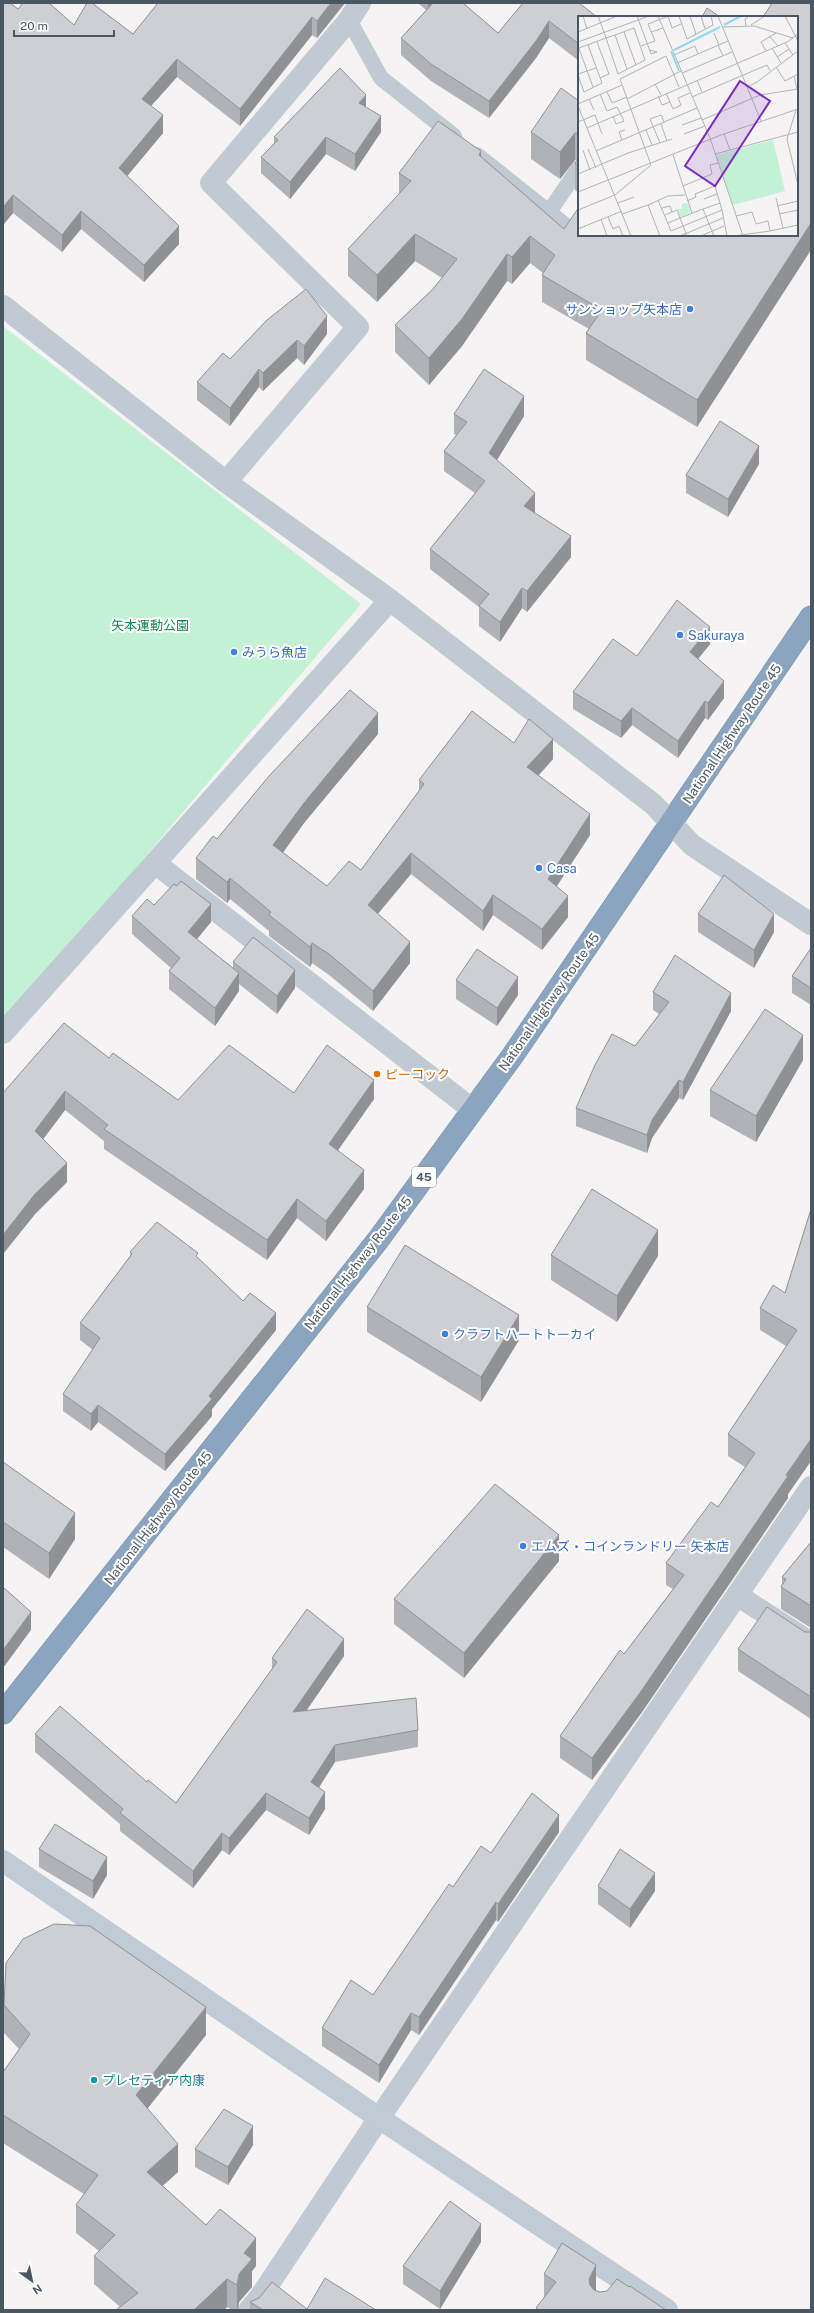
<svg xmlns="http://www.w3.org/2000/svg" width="814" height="2313" font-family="'Public Sans','Noto Sans JP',sans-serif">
	<rect width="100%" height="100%" fill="#f5f3f3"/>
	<path fill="#c3f1d5" d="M3 326 361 604 210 780 3 1026Z"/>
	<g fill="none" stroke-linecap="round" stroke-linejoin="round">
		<g stroke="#7690ad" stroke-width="23">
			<path id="highway" d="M3 1713 378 1240 513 1055 811 617"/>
		</g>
		<path stroke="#c1cad2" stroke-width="16" d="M349 20 381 78 454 136
			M477 155 565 225
			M549 212 579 168"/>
		<path stroke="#c1cad2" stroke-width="22" d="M3 306 226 482 390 600 653 804 692 845 811 924
			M226 482 358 327 211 183 349 20 360 3
			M155 863 473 1110
			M3 1033 390 600
			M737 1595 811 1643
			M249 2310 260 2297 379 2118 811 1487"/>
		<path stroke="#c1cbd6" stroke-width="22" d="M3 1861 379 2118 667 2310"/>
		<use href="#highway" stroke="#8ba5c1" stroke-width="22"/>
	</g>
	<path fill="#b0b2b7" d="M3 3 18 9 74 25 133 34 158 3H345L317 38 312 35 240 126 177 77 151 106 163 133 127 176 179 244 144 282 81 229 62 252 13 213 4 224 3 223Z
		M418 3H463L498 33 523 3 579 17V61L549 38 536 58 489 118 431 81 401 55V38L426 10Z
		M579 101V193L575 190V163L578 160H575L560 179 531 159V132Z
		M366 107 381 132 355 171 326 154 290 199 261 173V157L274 143V137Z
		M481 157 564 229 797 235 697 427 586 360V333L589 329 542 302V275L543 273 530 263 512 284 507 281 462 346 429 385 395 352V325L433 289 442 278 415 261 377 302 348 276V249L399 195V173Z
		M267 320 327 334 304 365 297 358 263 391 259 387 230 426 197 400V382L230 359Z
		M454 414 524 416 497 460 535 513H534L571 557 527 612 522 608 500 642 479 626V607L430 569V549L475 493 444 471V451L456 435 454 434Z
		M759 464 728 517 686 493V475Z
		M710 644 698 659 724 698 708 720 705 718 678 758 632 725 621 738 573 709V692L637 656Z
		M378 734 304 823 283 853 327 886 361 870 419 791V780L514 743 553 759 539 775 590 835 556 886 568 917 542 950 493 915 483 931 411 874 378 914 410 963 373 1011 329 975 312 963 310 967 269 936V931L230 899 227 903 196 879V858L217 839Z
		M154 905 211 922 197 939 233 968V962L295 988 277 1014 239 984V991L215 1026 169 989V971L171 968 132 934V916Z
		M698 914 774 932 754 968 698 932Z
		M811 948V1005L792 993V976Z
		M456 980 518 995 497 1026 456 999Z
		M653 992 731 1011 683 1100 679 1098 652 1138 647 1153 576 1126V1108L635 1046 659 1014 653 1010Z
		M109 1058 178 1100 294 1093 374 1099 338 1150 364 1189 326 1241 297 1218 267 1260 104 1149V1141L65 1110 43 1139 67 1182 35 1214 3 1254V1093Z
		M803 1060 756 1142 710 1116V1090Z
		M811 1209V1461L788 1494V1498L642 1712 592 1780 560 1758V1736L624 1654 673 1589 666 1585V1563L718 1507 745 1467 728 1456V1434L786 1346 760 1330V1308L785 1293Z
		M130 1252 198 1258 243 1301 276 1330 212 1409V1416L165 1471 98 1422 91 1431 63 1411V1394L93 1350 80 1340V1323L130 1256Z
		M551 1255 658 1256 617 1322 551 1280Z
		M367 1307 519 1340 481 1402 367 1332Z
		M3 1462 75 1539 49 1579 3 1547Z
		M811 1542V1628L781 1609V1587L782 1584V1577Z
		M559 1561 464 1678 394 1624V1599Z
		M805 1632H811V1719L738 1671V1649Z
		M344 1656 306 1711 418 1730V1747L335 1762 319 1787 325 1809 309 1835 266 1810 229 1855 222 1850 193 1888 120 1831V1824L35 1752V1734L147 1782 176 1803 272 1669V1658Z
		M559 1832 498 1922 496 1920 419 2035 411 2030 379 2083 322 2046V2028L373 1995 453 1887 491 1853Z
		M39 1849 107 1875 93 1899 39 1867Z
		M598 1886 655 1891 630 1928 598 1904Z
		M4 2005 206 2035 147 2108 178 2172 162 2186 206 2225 256 2266 252 2271V2287L239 2302 238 2310H232L227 2307 224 2310H116L120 2307 94 2284V2256L99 2251 76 2233V2205L84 2194 3 2143V2072L19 2049 4 2033Z
		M253 2145 228 2185 195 2167V2149Z
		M481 2242 440 2309 403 2284V2266Z
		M544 2274 600 2292 629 2287 666 2310H536V2308L544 2298Z
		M250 2302 307 2309 376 2310H250Z"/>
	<path fill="#909195" d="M331 3H345L317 38V21Z
		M428 3H434L428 11Z
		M312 17V35L240 126V109Z
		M549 21V38L536 58 489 118V101Z
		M177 59V77L142 116V99Z
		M366 95V112L359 103Z
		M163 115V133L119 186V168Z
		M381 116V132L355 171V154Z
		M575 133V160L560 179V152Z
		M326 137V154L290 199V182Z
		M481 151V178L479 155Z
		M13 195V213L4 224V206Z
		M81 211V229L62 252V235Z
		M811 223V250L697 427V400Z
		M179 226V244L144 282V265Z
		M415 234V261L377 302V275Z
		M530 236V263L512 284V257Z
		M507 254V281L462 346 429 385V358Z
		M327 316V334L304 365V346Z
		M297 340V358L263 391V373Z
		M259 369V387L230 426V408Z
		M524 396V416L489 473V453Z
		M759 446V464L728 517V499Z
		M535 493V513L524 526V506Z
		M571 536V557L527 612V591Z
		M522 588V608L500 642V622Z
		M710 627V644L690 669V652Z
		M724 681V698L708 720V703Z
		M705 701V718L678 758V741Z
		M632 708V725L621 738V721Z
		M378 713V734L304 823 273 866V845L304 803Z
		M553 739V759L527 788V767Z
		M590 814V835L548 900V879Z
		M411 853V874L368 925V905Z
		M230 878V899L227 903V882Z
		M493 895V915L483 931V911Z
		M568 896V917L542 950V929Z
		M211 904V922L188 950V932Z
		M774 914V932L754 968V950Z
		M410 942V963L373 1011V991Z
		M312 943V963L310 967V947Z
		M295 970V988L277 1014V996Z
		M239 973V991L215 1026V1008Z
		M518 977V995L497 1026V1008Z
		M731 993V1011L683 1100V1082Z
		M803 1035V1060L756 1142V1116Z
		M374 1080V1099L329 1163V1144Z
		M679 1080V1098L652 1138 647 1153V1135L652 1120Z
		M65 1091V1110L35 1150V1131Z
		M67 1163V1182L35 1214 3 1254V1235L35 1194Z
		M364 1170V1189L326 1241V1221Z
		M297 1199V1218L267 1260V1240Z
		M658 1230V1256L617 1322V1296Z
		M276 1313V1330L212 1409V1416L165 1471V1454L209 1396Z
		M519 1315V1340L481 1402V1377Z
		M98 1405V1422L91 1431V1414Z
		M811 1439V1461L788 1494V1498L642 1712 592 1780V1758Z
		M75 1513V1539L49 1579V1553Z
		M559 1535V1561L464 1678V1653Z
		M31 1612V1630L3 1668V1650Z
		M344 1639V1656L293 1730V1712Z
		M335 1745V1762L311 1800V1782Z
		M325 1792V1809L309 1835V1818Z
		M266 1793V1810L229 1855V1838Z
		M559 1815V1832L498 1922V1904Z
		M222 1833V1850L193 1888V1871Z
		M107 1857V1875L93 1899V1881Z
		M655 1873V1891L630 1928V1909Z
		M496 1902V1920L419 2035V2017Z
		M206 2007V2035L136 2123V2095Z
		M411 2013V2030L379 2083V2065Z
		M253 2126V2145L228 2185V2167Z
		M178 2144V2172L147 2200V2172Z
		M481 2224V2242L440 2309V2291Z
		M256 2238V2266L252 2271V2287L239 2302 238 2310H237V2285L244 2253Z
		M596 2265V2296L589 2309V2279Z
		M227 2279V2307L224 2310H194Z"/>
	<path fill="#cdcfd5" stroke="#909195" d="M3 3H10L18 9 23 3H49L74 25 87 3H92L133 34 158 3H331L317 21 312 17 240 109 177 59 142 99 163 115 119 168 179 226 144 265 81 211 62 235 13 195 4 206H3Z
		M433 3H463L498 33 523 3H579L597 17H579V44L549 21 536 41 489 101 431 64 401 38Z
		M772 3H811V223L697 400 586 333 602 310 542 275 555 255 530 236 512 257 507 254 462 319 429 358 395 325 433 289 457 259 415 234 377 275 348 249 411 181 399 173 438 121 481 151 479 155 564 229 579 207V235H797V17H763Z
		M707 8 720 17H702Z
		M340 68 366 95 359 103 381 116 355 154 326 137 290 182 261 157 278 140 274 137Z
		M561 88 579 101V133H575L560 152 531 132Z
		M579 158V166L575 163Z
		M306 289 327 316 304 346 297 340 263 373 259 369 230 408 197 382 223 353 230 359 267 320Z
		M484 369 524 396 489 453 535 493 524 506 571 536 527 591 522 588 500 622 479 606 489 594 430 549 485 481 444 451 467 422 454 414Z
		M720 421 759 446 728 499 686 475Z
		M677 600 710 627 690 652 724 681 708 703 705 701 678 741 632 708 621 721 573 692 613 639 637 656Z
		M350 690 378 713 304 803 273 845 327 886 349 861 361 870 424 784 419 780 472 711 514 743 529 719 553 739 527 767 590 814 548 879 568 896 542 929 493 895 483 911 411 853 368 905 410 942 373 991 329 954 312 943 310 947 269 915 271 912 230 878 227 882 196 858 213 836 217 839 269 776Z
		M724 875 774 914 754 950 698 914Z
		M181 881 211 904 188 932 239 973 215 1008 169 971 180 958 132 916 147 899 154 905 174 884 177 886Z
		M253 937 295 970 277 996 233 962Z
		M811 948V988L792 976Z
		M477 949 518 977 497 1008 456 980Z
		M675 955 731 993 683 1082 679 1080 652 1120 647 1135 576 1108 595 1065 612 1034 635 1046 669 1002 653 992Z
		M765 1009 803 1035 756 1116 710 1090Z
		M64 1023 109 1058 113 1053 178 1100 229 1045 294 1093 327 1045 374 1080 329 1144 364 1170 326 1221 297 1199 267 1240 104 1129 108 1125 65 1091 35 1131 67 1163 35 1194 3 1235V1093Z
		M592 1189 658 1230 617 1296 551 1255Z
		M811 1209V1439L786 1475 788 1476 642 1690 592 1758 560 1736 620 1650 624 1654 684 1575 666 1563 711 1502 718 1507 755 1453 728 1434 797 1330 760 1308 773 1285 785 1293Z
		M157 1222 198 1253 196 1256 243 1301 250 1293 276 1313 209 1396 212 1399 165 1454 98 1405 91 1414 63 1394 100 1338 80 1323 132 1254 130 1252Z
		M405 1245 519 1315 481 1377 367 1307Z
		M3 1462 75 1513 49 1553 3 1522Z
		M495 1484 559 1535 464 1653 394 1599Z
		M811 1542V1606L781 1587 786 1579 782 1577Z
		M3 1587 31 1612 3 1650Z
		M767 1607 805 1632H811V1697L738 1649Z
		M307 1609 344 1639 293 1712 416 1698 418 1730 335 1745 311 1782 325 1792 309 1818 266 1793 229 1838 222 1833 193 1871 120 1813 123 1809 35 1734 60 1706 147 1782 148 1780 176 1803 277 1662 272 1658Z
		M532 1793 559 1815 498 1904 496 1902 419 2017 411 2013 379 2065 322 2028 351 1980 373 1995 449 1884 453 1887 481 1846 491 1853Z
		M55 1824 107 1857 93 1881 39 1849Z
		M620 1849 655 1873 630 1909 598 1886Z
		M54 1924 90 1926 206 2007 136 2095 178 2144 147 2172 206 2225 220 2209 256 2238 244 2253 252 2259 239 2274 237 2285 227 2279 194 2310H116L138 2293 94 2256 115 2235 76 2205 98 2175 3 2115V2072L30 2034 4 2005 6 1963 23 1939Z
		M224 2109 253 2126 228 2167 195 2149Z
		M450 2201 481 2224 440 2291 403 2266Z
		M562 2243 596 2265 589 2279 590 2285 594 2290 600 2292 607 2291 617 2279 629 2287 630 2286 666 2310H539L536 2308 556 2282 544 2274Z
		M325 2278 376 2310H263L250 2302 259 2298 272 2282 307 2309Z"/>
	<g fill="#3f7fe0" stroke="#fff" stroke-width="1.5">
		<circle cx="690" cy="309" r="4"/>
		<circle cx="680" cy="635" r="4"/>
		<circle cx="234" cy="652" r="4"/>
		<circle cx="539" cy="868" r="4"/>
		<circle cx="445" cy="1334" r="4"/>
		<circle cx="523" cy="1546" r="4"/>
	</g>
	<circle fill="#e8710a" stroke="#fff" stroke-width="1.5" cx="377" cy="1074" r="4"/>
	<circle fill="#0f9aa8" stroke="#fff" stroke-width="1.5" cx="94" cy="2080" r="4"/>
	<g text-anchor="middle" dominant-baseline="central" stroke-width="4" stroke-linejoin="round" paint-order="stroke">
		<rect fill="#fff" stroke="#808990" stroke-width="1" x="412" y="1167" width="24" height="20" rx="3"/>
		<g font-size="12" font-weight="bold" fill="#4a5661">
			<text x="424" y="1177">45</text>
		</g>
		<g font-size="13" fill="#366cbe" stroke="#fff" text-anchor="start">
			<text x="682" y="309" text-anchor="end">サンショップ矢本店</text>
			<text x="688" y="635">Sakuraya</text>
			<text x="242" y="652">みうら魚店</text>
			<text x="547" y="868">Casa</text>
			<text x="453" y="1334">クラフトハートトーカイ</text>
			<text x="531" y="1546">エムズ・コインランドリー 矢本店</text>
		</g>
		<g font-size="13" fill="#17864f" stroke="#fff">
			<text x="150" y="625">矢本運動公園</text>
		</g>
		<g font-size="13" fill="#4a5661" stroke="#fff">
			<text transform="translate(732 734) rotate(-56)">National Highway Route 45</text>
			<text transform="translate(549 1002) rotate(-55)">National Highway Route 45</text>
			<text transform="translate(358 1263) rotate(-52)">National Highway Route 45</text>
			<text transform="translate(158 1518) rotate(-52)">National Highway Route 45</text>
		</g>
		<g font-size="13" fill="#c56008" stroke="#fff" text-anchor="start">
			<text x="385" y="1074">ピーコック</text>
		</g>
		<g font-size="13" fill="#0d838f" stroke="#fff" text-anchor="start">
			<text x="102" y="2080">プレセティア内康</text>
		</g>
	</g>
	<g transform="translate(578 16)">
		<rect width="220" height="220" fill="#f5f3f3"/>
		<path d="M195 124 207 175 155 189 138 139ZM109 187 113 196 103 201 99 193H104V188Z" fill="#c3f1d5"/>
		<path fill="none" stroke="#90daee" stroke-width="2" d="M146 9 163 0M96 34 142 11M93 35 101 55"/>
		<path fill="none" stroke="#b1b4b9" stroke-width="1" d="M5 0 9 13M59 0 73 38 79 36 71 34M80 0 132 122 165 220M90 0 94 12 103 8M101 0 109 23 135 9 133 0M112 0 118 18M123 0 127 13M140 0 183 105M207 0 220 25M173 9 187 0M168 10 167 3 171 0M144 11 176 10 215 22M0 16 39 0M46 16 58 49M73 16 85 12M136 17 141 29M37 19 49 53M192 21 200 30M0 26 71 0M19 26 31 58 22 62M207 27 215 39M140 29 145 40M0 30 15 71M63 30 77 25 70 8 91 0M1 32 28 22 37 19 56 12 67 44 40 58 26 16 20 0M194 32 203 47M188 35 183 26 198 17M96 39 117 30 120 38M199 41 211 33M99 47 150 25M198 51 207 65 220 58M104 57 154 36M0 58 18 52M0 59 6 76 24 67 10 29M216 60 219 73M119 64 124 76M77 68 83 79M169 71 179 66 220 35M29 76 34 87 49 81M88 77 95 93 103 89 100 82 112 77M22 78 29 95 39 91 46 105 38 108 35 100M80 80 84 89 92 86M114 81 189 49 192 55M11 83 16 94M49 83 103 55M0 88 44 69M0 90 53 220M218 94 209 123 220 169M124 104 182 79 220 73M0 106 17 99 24 118M83 108 89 125M104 109 123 102M9 112 209 26 220 18M68 114 74 129M106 118 127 110M146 118 152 134M44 124 41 116 47 114M82 127 72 103 83 99 86 106M10 133 18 152M5 134 12 154M18 135 119 92M137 138 220 116M95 139 114 197M0 158 50 137 94 123M105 170 134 158 132 149 140 147M0 176 143 119 220 93M198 182 205 212M126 183 139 178M80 184 93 215 144 194 149 220M109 185 118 181 117 178 137 170 142 187M40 187 56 181M70 189 90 180 107 179M199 190 220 185M84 192 92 190 94 196M125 193 142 187 144 194M0 194 37 179 73 149 42 63 88 40 101 71M44 198 70 189 82 220M201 198 220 194M87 199 99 194 102 202 90 207M158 200 174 196 178 208 190 205 192 215M30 201 35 213 41 210 45 220M23 203 29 220M0 213 44 195M102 220 145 202M109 220 102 202 125 193 136 220M123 220 146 210M156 220 192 215 220 209"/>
		<path fill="#7b2cbf" fill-opacity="0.15" stroke="#7b2cbf" stroke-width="2" d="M162 65 192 85 137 170 107 150Z"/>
		<rect width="220" height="220" fill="none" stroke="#4a5661" stroke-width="2"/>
	</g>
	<rect width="814" height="2313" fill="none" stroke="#4a5661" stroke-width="8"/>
	<g transform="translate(32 2281) rotate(147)" stroke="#ffffff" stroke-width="3" paint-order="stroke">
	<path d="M0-3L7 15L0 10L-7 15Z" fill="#4a5661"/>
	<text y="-6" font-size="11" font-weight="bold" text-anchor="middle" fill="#4a5661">N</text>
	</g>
	<path d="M14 30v6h100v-6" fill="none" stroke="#4a5661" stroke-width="2"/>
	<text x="20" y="30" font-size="12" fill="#4a5661" stroke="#ffffff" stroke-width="3" paint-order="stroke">20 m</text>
</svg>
